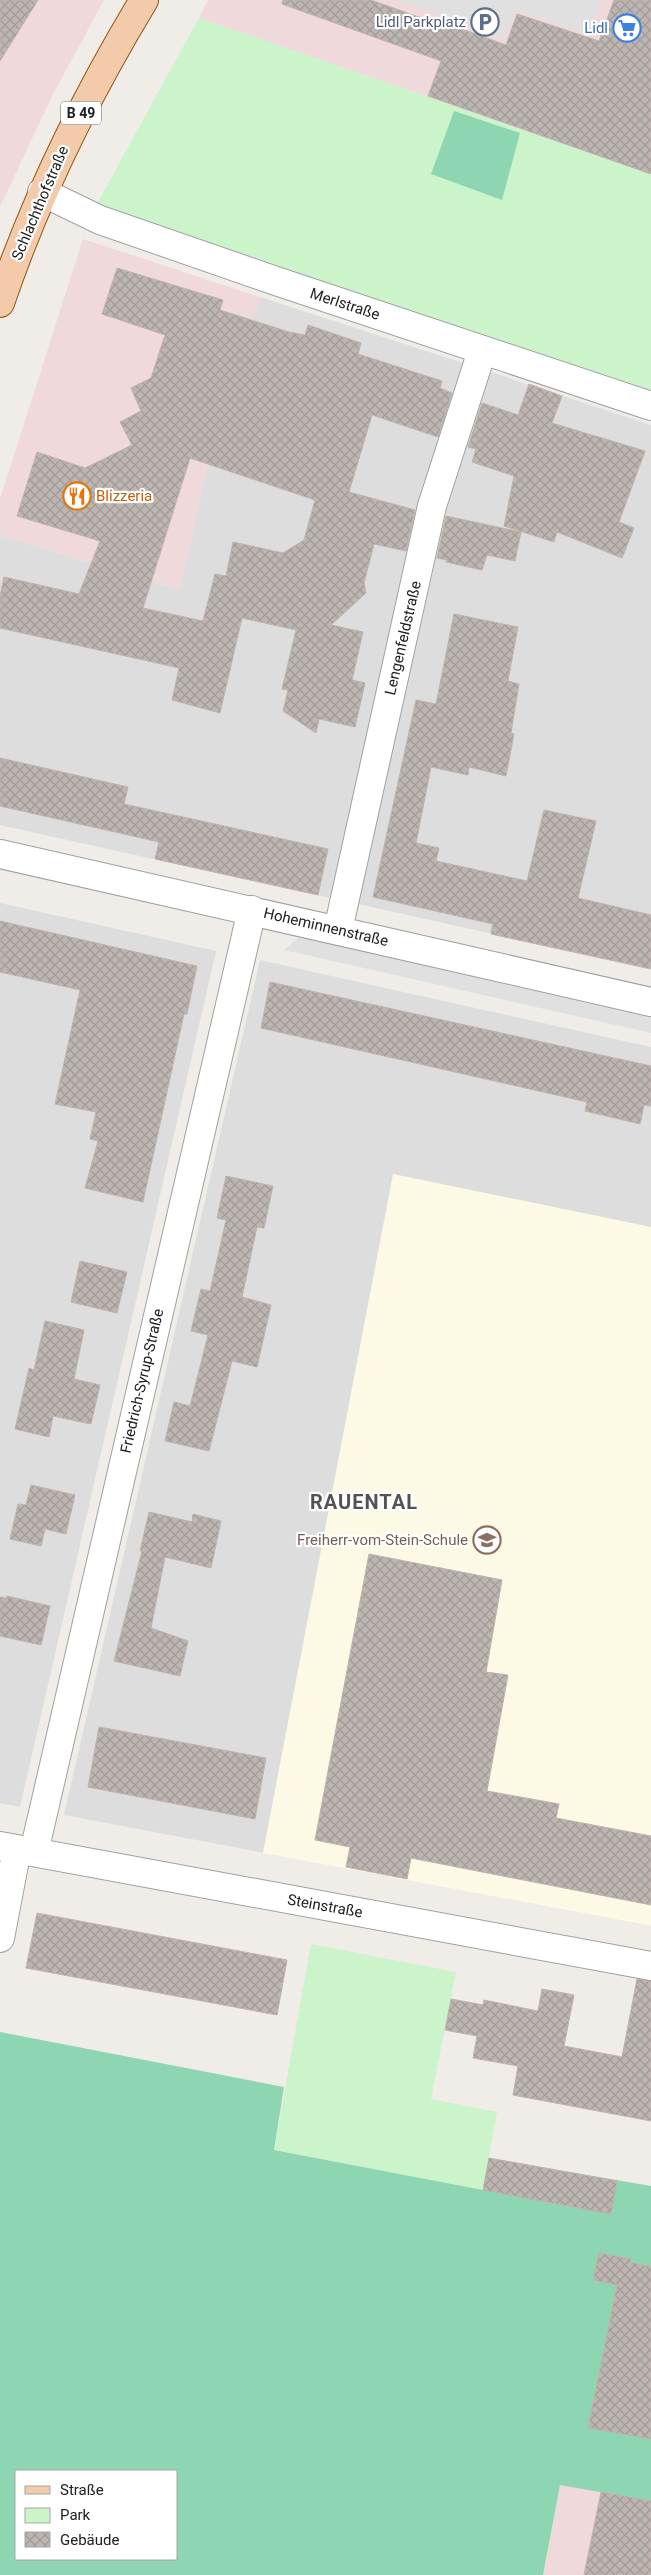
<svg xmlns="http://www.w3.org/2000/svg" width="651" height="2575" font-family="Roboto,sans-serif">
	<defs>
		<pattern id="building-cross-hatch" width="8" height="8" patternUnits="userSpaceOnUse" patternTransform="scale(1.25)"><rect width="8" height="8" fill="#bdb5b1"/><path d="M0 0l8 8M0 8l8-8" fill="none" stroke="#a29b98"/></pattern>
	</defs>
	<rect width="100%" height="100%" fill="#f0ece8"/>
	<path fill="#deddde" d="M260 297 463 363 419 500 330 898 0 825V535L179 590 208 465Z
		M491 372 651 425V969L358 904 449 500Z
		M0 903 216 951 20 1807 0 1803Z
		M260 960 651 1047V1926L64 1815Z"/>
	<path fill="#efd9db" d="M0 0H104L52 96 0 207Z
		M208 0H651V174L199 18Z
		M83 239 260 297 208 465 179 590 0 535V499Z
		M560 2484 651 2501V2575H543Z"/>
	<path fill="#fcf9e5" d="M393 1174 651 1227V1926L263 1853Z"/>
	<path fill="#ccf4ca" d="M199 18 651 174V395L404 312 97 204Z
		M311 1944 456 1972 431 2099 497 2112 483 2190 274 2150Z"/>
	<path fill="#8ed6b2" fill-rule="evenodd" d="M454 111 520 133 502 200 431 174Z
		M0 2032 284 2087 274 2150 483 2190 489 2158 651 2186V2501L560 2485 543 2575H0ZM16 2471H176V2559H16Z"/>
	<path fill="#e0e0e0" d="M398 0H600L588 35 516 9 505 39Z
		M304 933 651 1011V1033L284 950Z"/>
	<path fill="url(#building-cross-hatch)" stroke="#c0b2ac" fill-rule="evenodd" d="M0 0H38L0 61Z
		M283 0H371L427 20 429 17 506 45 517 14 599 41 614 0H651V174L428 96 441 61 282 4Z
		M117 268 223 300 220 310 289 332 305 335 308 325 361 343 358 354 442 381 440 388 452 393 438 437 372 415 349 492 415 510 406 551 374 544 364 583 366 593 331 625 363 632 352 680 365 683 355 727 319 719 316 733 283 711 288 690 282 689 296 630 242 618 220 713 172 700 179 668 0 628V596L4 577 79 594 100 541 17 516 37 452 85 468 132 445 120 422 141 411 131 388 151 378 165 335 102 314ZM190 458 315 500 304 540 283 553 233 542 226 576 215 574 203 621 143 608Z
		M529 384 562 396 552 423 645 451 619 522 634 528 622 558 557 532 554 542 504 526 514 476 472 462 476 449 468 447 482 403 518 415Z
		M446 516 521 532 515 561 487 555 482 570 446 562 447 560 437 558Z
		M454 614 518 627 508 681 519 684 511 733 514 734 506 776 469 767 468 775 431 767 416 843 439 848 436 861 527 881 544 810 596 821 578 898 651 915V969L491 934 493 924 373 897 416 700 436 704Z
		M0 758 128 787 124 804 328 849 318 895 155 859 159 842 0 806Z
		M0 921 197 966 187 1014H184L143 1202 85 1188 98 1141 90 1139 96 1112 55 1104 80 990 0 972Z
		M270 982 651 1066V1106L644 1105 640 1124 585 1111 587 1102 261 1028Z
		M226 1176 273 1186 264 1228 257 1227 242 1297 271 1305 257 1367 232 1361 209 1451 165 1441 174 1402 190 1406 208 1335 191 1331 201 1289 210 1291 226 1220 217 1218Z
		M80 1261 127 1272 117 1313 71 1302Z
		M45 1321 84 1330 74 1379 100 1385 91 1424 53 1416 49 1437 15 1429 29 1368 34 1370Z
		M31 1485 75 1495 66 1534 45 1529 41 1546 10 1539 18 1504 26 1505Z
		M149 1512 192 1522 193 1514 221 1521 211 1568 165 1557 151 1628 188 1641 180 1676 114 1661 142 1551H140Z
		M369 1554 502 1580 486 1672 508 1675 487 1791 559 1804 556 1818 651 1836V1905L411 1858 407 1879 346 1867 350 1847 315 1840Z
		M7 1596 50 1606 41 1645 0 1636V1597L7 1598Z
		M99 1727 266 1758 255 1819 88 1787Z
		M37 1913 287 1960 277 2015 26 1968Z
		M637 1979 651 1981V2121L513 2095 518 2066 473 2058 477 2036 445 2030 451 1999 483 2005 484 2000 538 2011 542 1989 574 1995 564 2046 622 2057Z
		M489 2158 617 2181 611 2214 483 2190Z
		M599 2253 631 2259 630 2262 651 2267V2439L588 2428 617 2285 593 2280Z
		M601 2492 651 2501V2575H584Z"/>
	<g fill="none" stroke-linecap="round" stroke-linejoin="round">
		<g stroke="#a1a1a1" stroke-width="30">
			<path id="street" d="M42 192 100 220 276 281 651 406
				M0 854 651 1002
				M338 930 432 506 482 351
				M0 1846 651 1966
				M34 1852 252 910
				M0 1938 17 1849"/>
		</g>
		<g stroke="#8d5510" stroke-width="30">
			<path id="primary" d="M0 303C36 197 86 96 144 0"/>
		</g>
		<use href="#street" stroke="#fff" stroke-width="28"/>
		<use href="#primary" stroke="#f3cbaa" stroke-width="28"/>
	</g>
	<defs>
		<g id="parking-ring" transform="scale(1.4375)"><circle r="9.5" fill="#fff" stroke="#5c6f8a" stroke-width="1.5"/><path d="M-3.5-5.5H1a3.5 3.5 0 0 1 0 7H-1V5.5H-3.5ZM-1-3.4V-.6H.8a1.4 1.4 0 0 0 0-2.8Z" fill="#5c6f8a"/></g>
		<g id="supermarket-ring" transform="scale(1.4375)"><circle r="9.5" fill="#fff" stroke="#3f7fe0" stroke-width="1.5"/><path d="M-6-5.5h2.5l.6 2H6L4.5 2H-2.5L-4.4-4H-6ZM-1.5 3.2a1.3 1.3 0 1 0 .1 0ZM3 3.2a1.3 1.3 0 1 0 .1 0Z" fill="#3f7fe0"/></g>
		<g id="restaurant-ring" transform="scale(1.4375)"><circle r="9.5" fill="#fff" stroke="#e8710a" stroke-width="1.5"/><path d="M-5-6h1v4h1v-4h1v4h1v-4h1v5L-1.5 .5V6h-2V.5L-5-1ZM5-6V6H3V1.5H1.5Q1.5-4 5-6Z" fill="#e8710a"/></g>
		<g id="school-ring" transform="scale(1.4375)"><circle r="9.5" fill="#fff" stroke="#8d6e63" stroke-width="1.5"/><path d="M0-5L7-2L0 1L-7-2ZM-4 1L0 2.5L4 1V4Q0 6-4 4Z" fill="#8d6e63"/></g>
	</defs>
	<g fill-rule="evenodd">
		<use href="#parking-ring" x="485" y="22"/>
		<use href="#supermarket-ring" x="627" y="28"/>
		<use href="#restaurant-ring" x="77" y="496"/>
		<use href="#school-ring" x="487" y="1540"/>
	</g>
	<g text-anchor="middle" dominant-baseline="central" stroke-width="4.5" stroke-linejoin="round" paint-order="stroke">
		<rect fill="#fff" stroke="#636363" stroke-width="1" x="61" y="101.5" width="40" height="23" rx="4"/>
		<g font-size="14" font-weight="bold" fill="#202020">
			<text x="81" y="113">B 49</text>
		</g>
		<g font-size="15" fill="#4e5e75" stroke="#fff" text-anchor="end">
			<text x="466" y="22">Lidl Parkplatz</text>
		</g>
		<g font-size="15" fill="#366cbe" stroke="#fff" text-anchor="end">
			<text x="608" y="28">Lidl</text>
		</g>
		<g font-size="15" fill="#202020" stroke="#fff">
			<text transform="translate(40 203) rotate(-67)">Schlachthofstraße</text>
			<text transform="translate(345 304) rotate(18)">Merlstraße</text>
			<text transform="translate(403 638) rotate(-77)">Lengenfeldstraße</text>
			<text transform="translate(326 927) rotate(13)">Hoheminnenstraße</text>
			<text transform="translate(142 1381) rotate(-77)">Friedrich-Syrup-Straße</text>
			<text transform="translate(325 1906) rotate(10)">Steinstraße</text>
		</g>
		<g font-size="15" fill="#c56008" stroke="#fff" text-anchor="start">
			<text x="96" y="496">Blizzeria</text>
		</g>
		<g font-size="15" fill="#785e54" stroke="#fff" text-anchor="end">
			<text x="468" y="1540">Freiherr-vom-Stein-Schule</text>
		</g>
		<g font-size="20" font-weight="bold" letter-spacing="1" fill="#535353" stroke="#fff">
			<text x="364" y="1502">RAUENTAL</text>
		</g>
	</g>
	<rect x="15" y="2470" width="162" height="90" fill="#ffffff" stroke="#a6a6a6"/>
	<rect x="25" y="2486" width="25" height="8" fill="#f3cbaa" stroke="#a6a6a6"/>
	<text x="60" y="2495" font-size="15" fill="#202020">Straße</text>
	<rect x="25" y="2508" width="25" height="15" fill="#ccf4ca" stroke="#a6a6a6"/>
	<text x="60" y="2520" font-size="15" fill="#202020">Park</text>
	<rect x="25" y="2532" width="25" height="15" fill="url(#building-cross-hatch)" stroke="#a6a6a6"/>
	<text x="60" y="2545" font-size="15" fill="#202020">Gebäude</text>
</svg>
